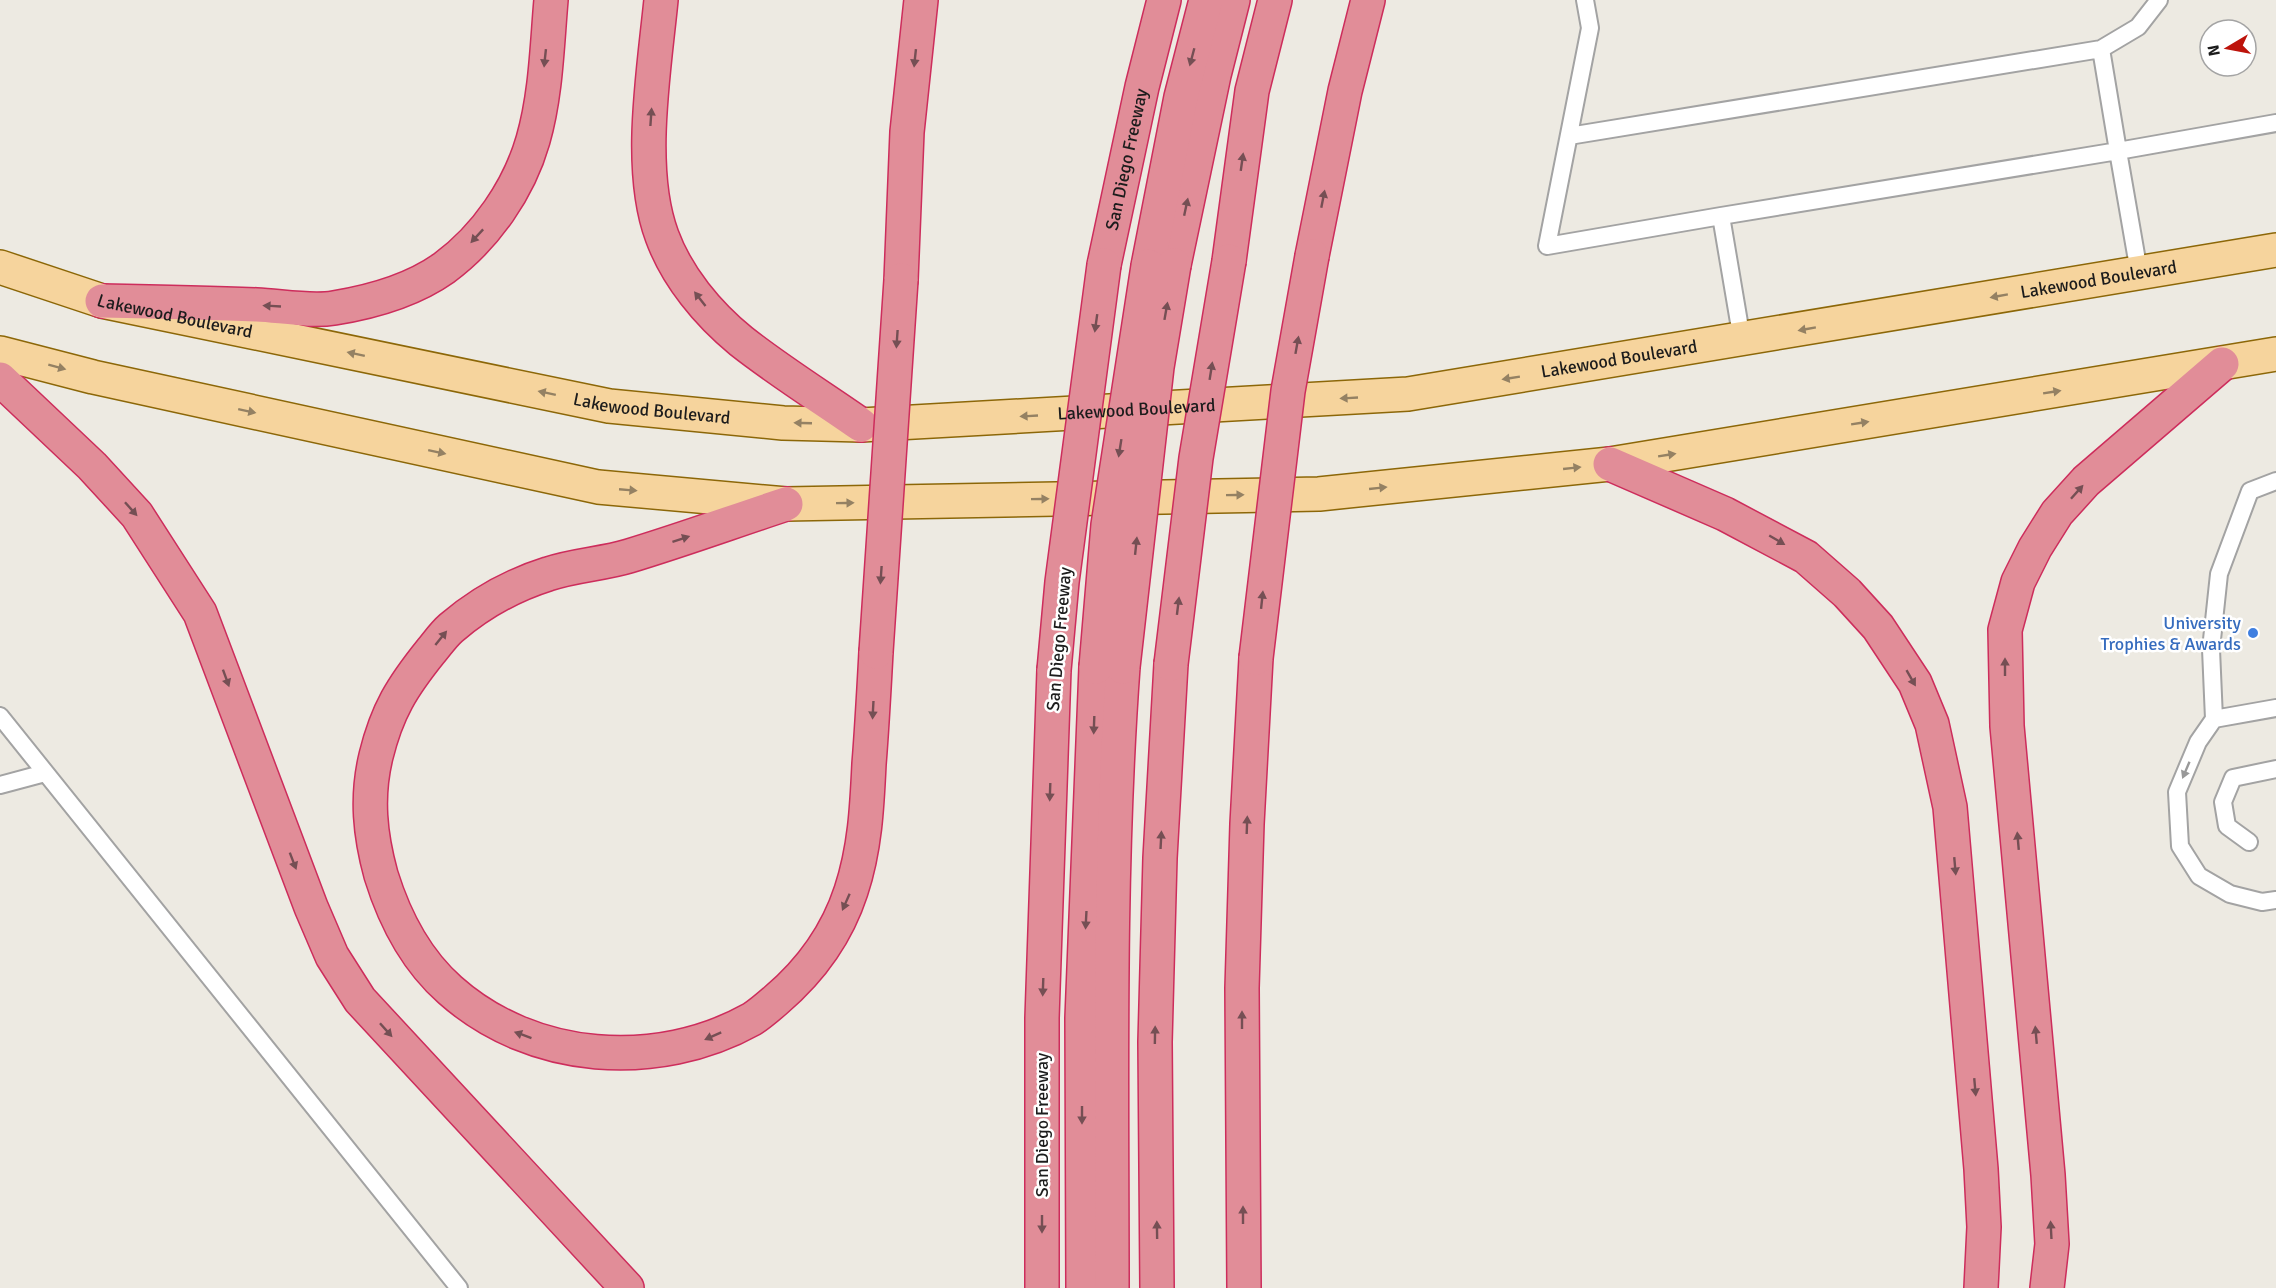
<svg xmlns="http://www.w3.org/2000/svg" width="2276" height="1288" font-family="Signika,sans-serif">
	<rect width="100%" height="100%" fill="#edeae2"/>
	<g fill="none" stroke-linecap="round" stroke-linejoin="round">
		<g stroke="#a3a3a3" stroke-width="20">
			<path id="lane" d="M1585 0 1590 28 1547 246 1721 216 1742 340
				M2101 49 2138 27 2159 0
				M1569 136 2101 49 2118 151 1721 216
				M2139 272 2118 151 2276 123
				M2276 481 2250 491 2219 574 2211 649 2214 719 2198 742 2177 792 2180 846 2199 876 2230 894 2262 902 2276 900
				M0 716 459 1288
				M2214 719 2276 708
				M0 785 45 773
				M2249 842 2227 826 2223 802 2233 778 2276 769"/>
		</g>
		<g stroke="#8c6708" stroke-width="36">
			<g id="primary">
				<path id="s1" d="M0 267 102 301 609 406 783 423 861 425 1408 394 2276 250"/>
				<path d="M0 353 93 377 598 487 786 504 1319 494 1610 464 2276 354"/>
			</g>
		</g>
		<g stroke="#cd2d5c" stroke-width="36">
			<g id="highway">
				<path d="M661 0C654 71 637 169 662 236 677 277 708 314 741 341 779 371 821 397 861 425"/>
				<path d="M1312 256 1345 91 1368 0"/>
				<path d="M1229 261 1252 91 1275 0"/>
				<path id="s2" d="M1104 265 1142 87 1164 0"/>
				<path d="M1174 265 1214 75 1233 0"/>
				<path d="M1148 266 1181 97 1206 0"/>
				<path d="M901 280 907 132 921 0"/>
				<path d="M102 301C154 302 205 303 257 305 280 306 311 312 334 308 371 302 413 290 444 268 486 237 519 189 533 140 546 95 547 46 551 0"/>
				<path d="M0 379 92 466 137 515 200 613 311 907 332 956 360 1000 627 1288"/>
				<path d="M1610 464 1725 514 1806 557 1847 593 1878 627 1915 683 1932 724 1950 807 1981 1169 1984 1227 1981 1288"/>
				<path d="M786 504C734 521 682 540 629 556 603 564 574 565 548 574 513 585 479 604 451 628 443 635 437 644 431 651 402 687 387 711 376 756 366 797 370 835 381 875 394 917 416 960 450 990 532 1063 657 1072 752 1019 760 1014 768 1007 776 1000 810 971 837 934 851 891 865 849 867 807 869 764 872 727 874 689 876 652"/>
				<path d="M1042 1288V1018L1054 670"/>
				<path d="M1083 1288 1082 1018 1096 667"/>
				<path d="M1112 1288C1112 1081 1108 873 1123 667"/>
				<path d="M1157 1288 1155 1042 1160 858 1171 664"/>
				<path d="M1244 1288 1242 988 1247 824 1256 658"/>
				<path d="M2047 1288 2052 1244 2048 1175 2007 726 2005 630 2018 582 2035 548 2057 513 2086 481 2222 364"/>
			</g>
		</g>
		<use href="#lane" stroke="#fff" stroke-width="16"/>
		<use href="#primary" stroke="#f6d49d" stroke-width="33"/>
		<use href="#highway" stroke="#e18d98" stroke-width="33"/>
		<g stroke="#cd2d5c" stroke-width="36" stroke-linecap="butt">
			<path id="highway-bridge" d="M876 652 901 280
				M1256 658 1288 391 1312 256
				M1171 664 1196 458 1229 261
				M1096 667 1108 525 1148 266
				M1123 667 1157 367 1174 265
				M1054 670 1062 582 1104 265"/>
		</g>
		<use href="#highway-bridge" stroke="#e18d98" stroke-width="33"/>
	</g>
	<defs><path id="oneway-solid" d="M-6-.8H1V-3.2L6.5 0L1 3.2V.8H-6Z" transform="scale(1.5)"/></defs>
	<g fill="#754f54">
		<use href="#oneway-solid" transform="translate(1192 57) rotate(105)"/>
		<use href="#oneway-solid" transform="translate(545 58) rotate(96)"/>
		<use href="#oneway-solid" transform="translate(915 58) rotate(96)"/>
		<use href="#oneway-solid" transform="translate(651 117) rotate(-86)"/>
		<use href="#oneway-solid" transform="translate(1242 162) rotate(-82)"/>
		<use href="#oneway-solid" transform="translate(1323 199) rotate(-79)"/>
		<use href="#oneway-solid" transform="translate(1186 207) rotate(-78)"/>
		<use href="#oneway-solid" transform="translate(477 236) rotate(133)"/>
		<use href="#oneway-solid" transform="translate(700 299) rotate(-128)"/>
		<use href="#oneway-solid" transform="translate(272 306) rotate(-177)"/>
		<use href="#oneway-solid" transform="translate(1166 311) rotate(-80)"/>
		<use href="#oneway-solid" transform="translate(1096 323) rotate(98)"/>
		<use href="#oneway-solid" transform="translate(897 339) rotate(94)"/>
		<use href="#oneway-solid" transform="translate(1297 345) rotate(-80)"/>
		<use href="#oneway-solid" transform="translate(1211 371) rotate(-81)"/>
		<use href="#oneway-solid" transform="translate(1120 448) rotate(99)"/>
		<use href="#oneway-solid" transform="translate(2077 492) rotate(-48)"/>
		<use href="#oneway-solid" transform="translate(131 509) rotate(48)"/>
		<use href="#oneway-solid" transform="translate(681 539) rotate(-18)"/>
		<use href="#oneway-solid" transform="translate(1777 540) rotate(30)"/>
		<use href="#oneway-solid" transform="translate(1136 546) rotate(-84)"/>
		<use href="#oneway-solid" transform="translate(881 575) rotate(94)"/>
		<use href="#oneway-solid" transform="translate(1262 600) rotate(-84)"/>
		<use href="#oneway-solid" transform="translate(1178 606) rotate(-83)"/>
		<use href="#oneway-solid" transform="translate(441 638) rotate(-51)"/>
		<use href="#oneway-solid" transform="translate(2005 667) rotate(-90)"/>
		<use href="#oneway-solid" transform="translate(226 678) rotate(70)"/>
		<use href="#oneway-solid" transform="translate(1911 678) rotate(60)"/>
		<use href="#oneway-solid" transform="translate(873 710) rotate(93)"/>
		<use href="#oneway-solid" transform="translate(1094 725) rotate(92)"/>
		<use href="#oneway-solid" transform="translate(1050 792) rotate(92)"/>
		<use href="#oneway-solid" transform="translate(1247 825) rotate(-88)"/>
		<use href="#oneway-solid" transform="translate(1161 840) rotate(-87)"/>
		<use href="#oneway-solid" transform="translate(2018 841) rotate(-95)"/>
		<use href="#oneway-solid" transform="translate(293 861) rotate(69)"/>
		<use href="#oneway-solid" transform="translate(1955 866) rotate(85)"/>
		<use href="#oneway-solid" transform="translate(846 902) rotate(114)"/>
		<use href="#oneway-solid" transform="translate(1086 920) rotate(93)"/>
		<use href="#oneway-solid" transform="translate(1043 987) rotate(92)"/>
		<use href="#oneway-solid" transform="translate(1242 1020) rotate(-90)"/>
		<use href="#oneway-solid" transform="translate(386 1030) rotate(48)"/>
		<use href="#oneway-solid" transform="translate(523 1035) rotate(-160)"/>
		<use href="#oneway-solid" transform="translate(1155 1035) rotate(-89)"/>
		<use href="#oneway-solid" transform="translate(2036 1035) rotate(-95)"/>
		<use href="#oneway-solid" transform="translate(713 1036) rotate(156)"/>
		<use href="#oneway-solid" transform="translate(1975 1087) rotate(85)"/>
		<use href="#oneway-solid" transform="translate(1082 1115) rotate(90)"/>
		<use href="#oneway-solid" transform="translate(1243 1215) rotate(-90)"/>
		<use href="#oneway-solid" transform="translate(1042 1224) rotate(90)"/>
		<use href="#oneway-solid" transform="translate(1157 1230) rotate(-91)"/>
		<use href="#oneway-solid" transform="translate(2051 1230) rotate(-93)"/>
	</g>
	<g fill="#948163">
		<use href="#oneway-solid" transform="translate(1999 296) rotate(170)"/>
		<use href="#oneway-solid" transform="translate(1807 329) rotate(170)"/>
		<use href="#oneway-solid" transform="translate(356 354) rotate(-168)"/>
		<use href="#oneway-solid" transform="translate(57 367) rotate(15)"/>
		<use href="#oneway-solid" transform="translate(1511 378) rotate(171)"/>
		<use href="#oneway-solid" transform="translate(2052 392) rotate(-9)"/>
		<use href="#oneway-solid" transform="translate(547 393) rotate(-168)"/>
		<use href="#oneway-solid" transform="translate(1349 398) rotate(177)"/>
		<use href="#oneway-solid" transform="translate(247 411) rotate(12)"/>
		<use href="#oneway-solid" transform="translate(1029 416) rotate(177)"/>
		<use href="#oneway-solid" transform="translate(803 423) rotate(-178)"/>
		<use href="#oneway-solid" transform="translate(1860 423) rotate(-9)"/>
		<use href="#oneway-solid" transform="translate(437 452) rotate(12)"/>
		<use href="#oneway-solid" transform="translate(1667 455) rotate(-9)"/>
		<use href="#oneway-solid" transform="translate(1572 468) rotate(-6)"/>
		<use href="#oneway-solid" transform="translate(1378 488) rotate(-6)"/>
		<use href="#oneway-solid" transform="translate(628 490) rotate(5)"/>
		<use href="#oneway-solid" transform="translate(1235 495) rotate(-1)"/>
		<use href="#oneway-solid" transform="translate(1040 499) rotate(-1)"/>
		<use href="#oneway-solid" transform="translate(845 503) rotate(-1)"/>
	</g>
	<use fill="#999" href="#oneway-solid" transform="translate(2186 770) rotate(113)"/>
	<circle fill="#3f7fe0" stroke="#fff" stroke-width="2" cx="2253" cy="633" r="6"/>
	<g text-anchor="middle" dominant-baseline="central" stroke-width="5" stroke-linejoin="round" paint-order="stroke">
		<g font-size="18" fill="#1c1c1c" stroke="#fff">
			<text stroke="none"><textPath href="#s2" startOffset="108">San Diego Freeway</textPath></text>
			<text stroke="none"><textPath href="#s1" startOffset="2126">Lakewood Boulevard</textPath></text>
			<text stroke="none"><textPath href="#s1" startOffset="182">Lakewood Boulevard</textPath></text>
			<text stroke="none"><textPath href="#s1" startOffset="1640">Lakewood Boulevard</textPath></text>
			<text stroke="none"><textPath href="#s1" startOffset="668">Lakewood Boulevard</textPath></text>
			<text stroke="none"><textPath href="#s1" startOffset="1154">Lakewood Boulevard</textPath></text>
			<text transform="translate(1059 639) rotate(-85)">San Diego Freeway</text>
			<text transform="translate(1042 1125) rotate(-90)">San Diego Freeway</text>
		</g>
		<g font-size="18" fill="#366cbe" stroke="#fff" text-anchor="end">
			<text x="2241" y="623">University<tspan x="2241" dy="21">Trophies &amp; Awards</tspan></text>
		</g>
	</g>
	<g transform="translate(2228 48) rotate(260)"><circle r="28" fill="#ffffff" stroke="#a4a4a4" stroke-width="1.5"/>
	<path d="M0-4.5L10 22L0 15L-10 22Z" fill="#bd130b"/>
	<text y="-9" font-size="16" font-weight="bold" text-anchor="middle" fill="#1c1c1c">N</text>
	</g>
</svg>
